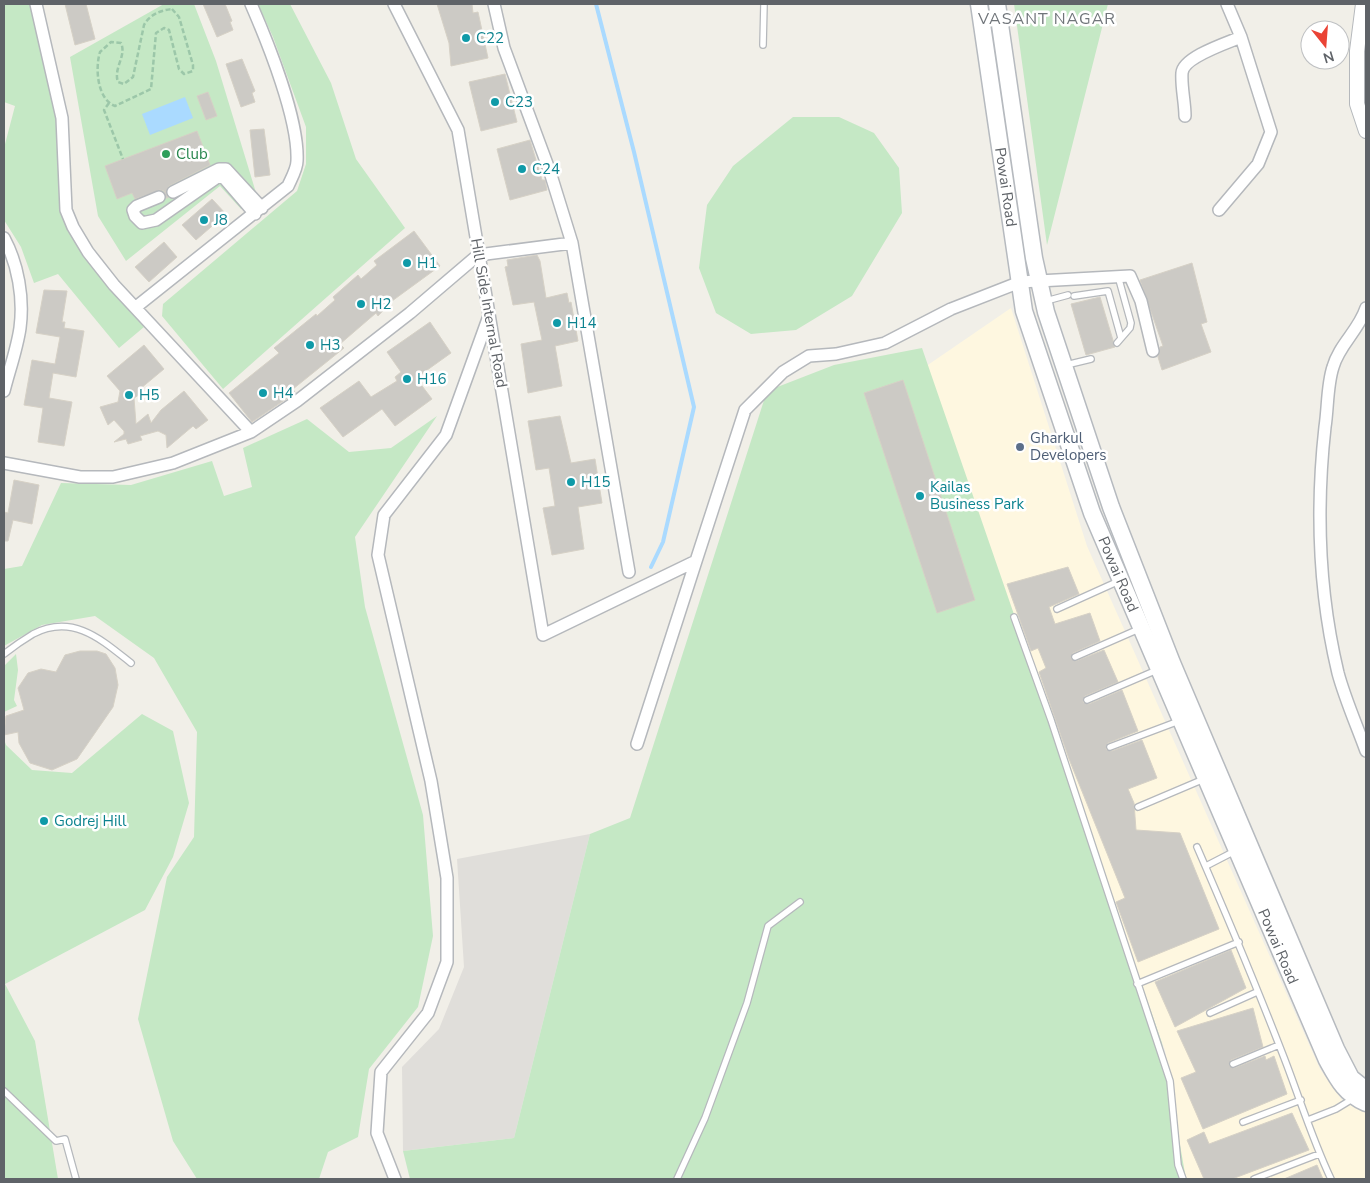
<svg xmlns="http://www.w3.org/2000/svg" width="1370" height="1183" font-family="'Nunito Sans',sans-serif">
	<rect width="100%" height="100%" fill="#f1efe8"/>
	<path fill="#fef7e0" d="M1011 308 1087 546 1320 1069 1344 1103 1366 1111V1179H1185L1165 1050 986 584 919 371Z"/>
	<path fill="#e0deda" d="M590 834 514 1138 403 1151 402 1067 439 1029 464 967 457 859Z"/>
	<path fill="#c5e8c5" d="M4 4H34L59 123 73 227 91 264 144 327 119 348 58 274 34 283 21 247 4 220V148L15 106 4 102Z
		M164 4H194L216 61 257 196 241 209 220 186 126 261 98 216 70 57Z
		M258 4H290L331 83 356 159 405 228 223 389 162 316 163 304 297 191 306 164V127L273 37Z
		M1014 4H1108L1047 245Z
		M793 117H839L874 133 899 168 902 213 852 296 796 330 751 334 716 313 699 268 707 205 733 166Z
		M922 348 1162 1043 1186 1179H410L403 1151 514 1138 590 834 630 818 767 391 834 365Z
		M437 416 355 537 365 607 423 815 433 936 418 1007 369 1069 358 1137 328 1152 319 1179H197L173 1141 138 1019 167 877 194 837 197 732 154 658 95 616 42 625 4 646V569L22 566 61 483 131 485 212 461 224 496 252 487 243 448 307 419 349 452 391 448Z
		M16 654 18 670 14 700 17 706 4 712V666Z
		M142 714 173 731 189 803 173 857 145 910 5 984 35 1041 58 1179H4V739L6 745 32 770 72 773Z"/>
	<path fill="#aadaff" d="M185 97 193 118 150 135 142 114Z"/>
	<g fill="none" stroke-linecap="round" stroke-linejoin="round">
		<path stroke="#aadaff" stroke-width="4" d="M596 4 634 152 694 407 663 542 651 567"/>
	</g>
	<path fill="#cccac5" stroke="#d6d1c6" d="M65 4H86L95 39 75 45Z
		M203 4H225L232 21 230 22 233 30 217 37Z
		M437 4H472L473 13 478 12 488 58 451 66 449 43Z
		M242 59 255 91 252 93 255 102 241 107 226 64Z
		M505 74 517 122 481 131 469 82Z
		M208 92 217 116 206 120 197 96Z
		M264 129 270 175 255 177 250 130Z
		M197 131 210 165 169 186 166 191 168 198H166L164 191 160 190 135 199 132 193 117 199 105 166Z
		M530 140 542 180H545L547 190 510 200 497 149Z
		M212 199 226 214 196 240 182 225Z
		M414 231 440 266 392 301 378 316 376 313 340 344 344 348 293 389 295 393 252 422 229 393 279 353 274 348 316 314 317 316 335 300 333 297 358 275 361 279 377 265 374 261Z
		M164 242 177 257 149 282 135 267Z
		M537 255 540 261 546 298 567 293 569 303 571 302 578 341 555 346 562 386 528 393 521 344 542 340 534 302 513 305 505 267 508 266 507 260Z
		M1192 263 1207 322 1201 324 1211 352 1162 370 1158 357 1160 347 1163 346 1140 280Z
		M44 290 67 291 62 322H65L64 328 84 331 76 377 53 373 49 398 72 402 64 446 38 442 43 408 24 405 32 360 55 364 60 337 36 333Z
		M1100 297 1115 347 1086 355 1071 304Z
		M430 322 451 353 416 378 432 399 395 426 382 409 343 437 320 408 359 381 371 397 397 381 395 377 401 372 387 352Z
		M144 345 164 369 140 389 142 393 134 398 136 424 148 414 151 423 161 410 184 391 208 420 196 429 193 426 167 448 166 435 158 431 140 436 142 440 128 444 126 439 114 442 124 434V431L114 420 108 425 100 407 118 402 120 391 107 376Z
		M903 380 975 600 937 613 864 393Z
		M560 416 571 463 595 459 602 503 578 507 584 549 552 555 543 508 555 506 549 468 536 470 528 421Z
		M14 480 39 485 32 524 13 520 8 541H4V512L8 513Z
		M1068 567 1079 594 1049 607 1055 624 1090 613 1100 641 1073 653 1071 658 1076 661 1104 650 1118 682 1085 696 1083 702 1089 704 1122 690 1138 731 1108 743 1106 749 1112 751 1142 740 1157 778 1128 789 1134 803 1136 830 1180 833 1219 929 1138 962 1116 902 1125 898 1069 759 1039 672 1046 668 1038 648 1031 651 1007 584Z
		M80 651H97L106 654 115 668 118 685 113 707 77 759 52 770 30 763 19 743 18 732 4 735 6 716 24 710 18 688 28 673 41 669 56 672 65 655Z
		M1231 950 1246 988 1175 1027 1155 982Z
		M1253 1008 1263 1047 1231 1060 1229 1065 1234 1068 1265 1056 1266 1060 1274 1056 1287 1094 1203 1129 1181 1078 1196 1072 1177 1031Z
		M1292 1113 1309 1150 1232 1179H1204L1187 1140 1204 1132 1209 1144Z
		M1317 1165 1323 1179H1284Z"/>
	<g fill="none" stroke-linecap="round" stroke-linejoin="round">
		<g stroke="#b5b8bc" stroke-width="8">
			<path id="service" d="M763 45 764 4
				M1074 296 1108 291 1121 338
				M1046 301 1068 295
				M1117 343 1130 328 1131 323 1118 276
				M1066 365 1091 359
				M1057 609 1119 581
				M1014 617 1051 720 1170 1081 1178 1165 1183 1179
				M4 654C13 647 23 640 33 634 73 613 102 640 131 663
				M1075 657 1139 629
				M1087 700 1157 670
				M1110 747 1179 721
				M1138 807 1204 779
				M1197 847C1227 916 1256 985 1283 1055 1299 1096 1312 1139 1331 1179
				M1206 866 1235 851
				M1137 984 1239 942
				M1210 1013 1257 992
				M1233 1064 1279 1045
				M4 1091 56 1141 65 1139 76 1179
				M1308 1120 1336 1109 1354 1098
				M1243 1122 1301 1100
				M677 1179 705 1118 747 1003 768 926 800 902
				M1254 1179 1319 1154"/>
		</g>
		<g stroke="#b5b8bc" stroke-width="14">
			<path id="minor" d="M36 4 62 118 66 210 73 227 88 252 114 285 251 432
				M394 4 458 130 543 635 696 561 745 410 783 372 809 356 836 354 885 343 951 309 1020 282 1130 276 1141 301 1153 351
				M494 4 504 48 550 172 572 243 629 572
				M1185 116C1185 102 1181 87 1182 73 1183 57 1227 43 1241 37
				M173 192 219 169H226L262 208
				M159 197 137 206 133 210 135 216 142 223 156 220 219 176 224 178 255 214
				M1219 210 1258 164 1271 132 1241 37 1227 4
				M4 238C18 264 24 298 20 328 17 349 9 371 4 391
				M136 307 288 186C291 179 297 169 297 161 299 120 268 43 251 4
				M1366 308C1359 330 1339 345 1333 367 1327 385 1328 408 1325 427 1316 508 1319 594 1338 673 1345 699 1357 726 1366 751
				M4 463 80 477H113L173 463 251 432 297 401 410 313 478 255 572 243
				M637 744 696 561
				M395 1179 377 1133 381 1072 428 1013 447 962V878L431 781 378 555 384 515 446 435 489 316"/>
		</g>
		<g stroke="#b5b8bc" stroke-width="16">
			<path id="tertiary" d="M1363 4 1357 51V104L1366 131"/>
		</g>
		<g stroke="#b6babf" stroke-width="19">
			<g id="secondary">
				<path id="s1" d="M979 4 1024 311 1092 513 1327 1060C1338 1080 1345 1094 1366 1103"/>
				<path d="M997 4 1034 258 1046 312 1111 507 1172 663 1336 1049 1351 1078 1366 1090"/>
			</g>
		</g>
		<path stroke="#9cc7a9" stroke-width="2.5" stroke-dasharray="5 2.5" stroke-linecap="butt" d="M172 9 179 17 193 65V71L184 74 179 69 169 30 164 28 156 33 151 89 115 106C97 99 95 68 100 52L111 42 121 43C127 56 113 68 118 82L124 84 133 77 144 25C149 15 161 10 172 9Z
			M109 103 104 110 123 159"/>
		<use href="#service" stroke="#fff" stroke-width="5.5"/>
		<use href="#minor" stroke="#fff" stroke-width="11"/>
		<use href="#tertiary" stroke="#fff" stroke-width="14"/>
		<use href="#secondary" stroke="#fff" stroke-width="16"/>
	</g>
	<g fill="#0f9aa8" stroke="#fff" stroke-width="2">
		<circle cx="466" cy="38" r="5"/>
		<circle cx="495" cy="102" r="5"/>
		<circle cx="522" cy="169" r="5"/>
		<circle cx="204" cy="220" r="5"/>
		<circle cx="407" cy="263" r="5"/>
		<circle cx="361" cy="304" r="5"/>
		<circle cx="557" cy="323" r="5"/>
		<circle cx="310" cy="345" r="5"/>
		<circle cx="407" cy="379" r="5"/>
		<circle cx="263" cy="393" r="5"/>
		<circle cx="129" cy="395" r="5"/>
		<circle cx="571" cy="482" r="5"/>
		<circle cx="920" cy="496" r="5"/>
		<circle cx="44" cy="821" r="5"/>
	</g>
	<circle fill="#2e9e5b" stroke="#fff" stroke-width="2" cx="166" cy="154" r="5"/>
	<circle fill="#5c6f8a" stroke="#fff" stroke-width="2" cx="1020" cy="447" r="5"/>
	<g text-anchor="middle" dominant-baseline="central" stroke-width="5" stroke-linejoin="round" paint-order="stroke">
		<g font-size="15" fill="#0d838f" stroke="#fff" text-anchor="start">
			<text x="476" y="38">C22</text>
			<text x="505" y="102">C23</text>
			<text x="532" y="169">C24</text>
			<text x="214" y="220">J8</text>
			<text x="417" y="263">H1</text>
			<text x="371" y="304">H2</text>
			<text x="567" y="323">H14</text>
			<text x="320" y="345">H3</text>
			<text x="417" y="379">H16</text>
			<text x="273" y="393">H4</text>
			<text x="139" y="395">H5</text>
			<text x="581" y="482">H15</text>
			<text x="930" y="487">Kailas<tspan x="930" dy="17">Business Park</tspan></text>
			<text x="54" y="821">Godrej Hill</text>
		</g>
		<g font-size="15" fill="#27864d" stroke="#fff" text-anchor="start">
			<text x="176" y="154">Club</text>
		</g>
		<g font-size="15" fill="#5f6368" stroke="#fff">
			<text stroke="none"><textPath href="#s1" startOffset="185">Powai Road</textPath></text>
			<text transform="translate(489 313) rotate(80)">Hill Side Internal Road</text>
			<text stroke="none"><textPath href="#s1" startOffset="590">Powai Road</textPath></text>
			<text stroke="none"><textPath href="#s1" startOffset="995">Powai Road</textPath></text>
		</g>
		<g font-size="15" fill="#4e5e75" stroke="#fff" text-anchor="start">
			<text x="1030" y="438">Gharkul<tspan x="1030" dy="17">Developers</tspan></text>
		</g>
		<g font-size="16" letter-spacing="1" fill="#70757a" stroke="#fff">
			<text x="1047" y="19">VASANT NAGAR</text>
		</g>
	</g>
	<rect width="1370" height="1183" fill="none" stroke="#5f6368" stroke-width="10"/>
	<g transform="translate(1325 45) rotate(163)"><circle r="24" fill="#ffffff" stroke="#bfc1c3"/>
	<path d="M0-4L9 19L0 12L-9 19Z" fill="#ea4335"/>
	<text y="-8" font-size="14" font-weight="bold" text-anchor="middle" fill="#5f6368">N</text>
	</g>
</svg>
